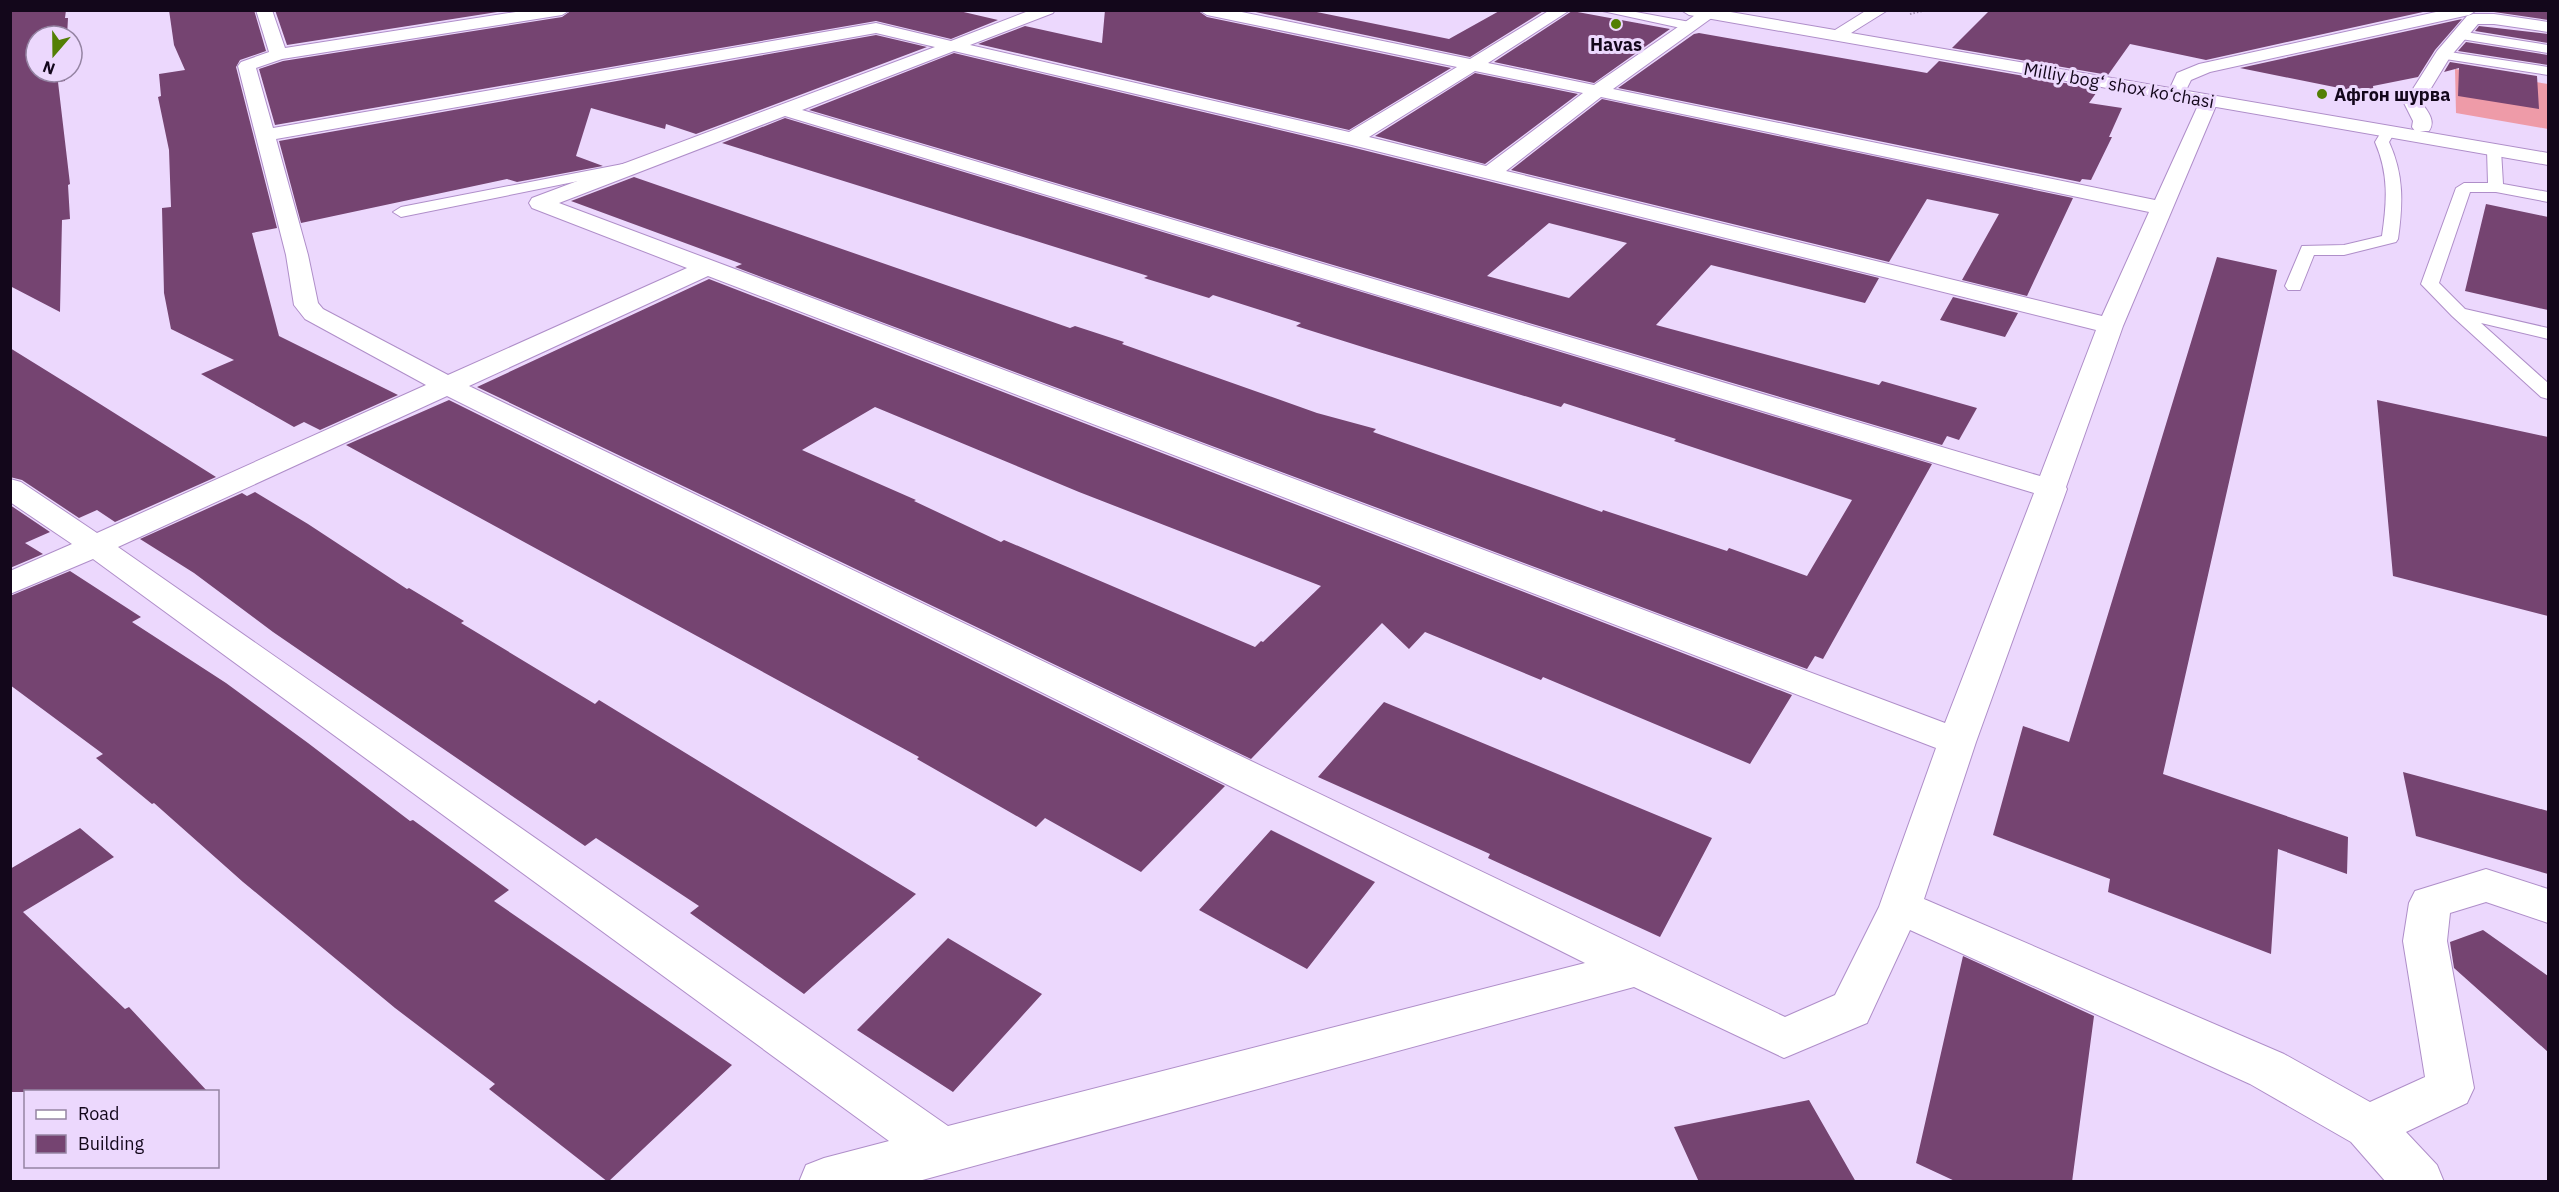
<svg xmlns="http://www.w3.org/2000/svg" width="2559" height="1192" font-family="'IBM Plex Sans',sans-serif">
	<rect width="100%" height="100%" fill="#ecd8fd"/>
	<path fill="#ee9ba8" d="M2455 69 2548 84V129L2456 113Z"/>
	<path fill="#754471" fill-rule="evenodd" d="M10 10H66L65 18H68L67 36H36V72H65V81L58 82 70 184 68 185 70 219 62 220 60 312 10 286Z
		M169 10H254L266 51 240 60 236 67 277 228 252 233 279 336 398 395 320 430 304 422 294 427 201 374 234 360 171 329 164 293 162 208 171 207 169 150 158 97 161 96 159 74 185 70 174 45Z
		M275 10H510L287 45Z
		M572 10H955L998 20 951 39 876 21 275 125 259 69 283 61 562 17Z
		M1105 10H1197L1207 17 1451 68 1349 130 978 44 1025 26 1102 43Z
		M1246 10H1307L1449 39 1501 10H1545L1470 57Z
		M1990 10H2432L2206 60 2130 44 2108 75 1952 48Z
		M2479 10H2548V20L2494 12H2478Z
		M1572 11 1670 29 1594 83 1494 62Z
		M2462 19 2435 50 2418 77 2373 86 2374 95 2240 68Z
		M2479 26 2548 34V43L2475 31Z
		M1699 33 1927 73 1939 61 2099 89 2089 103 2122 108 2109 137H2112L2091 180 2082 179 2080 182 1618 88 1694 34Z
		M876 35 927 47 696 134 666 124 665 129 591 108 576 156 603 166 517 182 507 179 301 223 279 141Z
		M2466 42 2548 55V65L2458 51Z
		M954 53 1351 147 1879 278 1865 303 1711 265 1656 325 1879 385 1882 381 1977 408 1959 440 1947 436 1942 445 809 110ZM1549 223 1627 243 1569 298 1487 276Z
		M2450 62 2537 76 2539 109 2458 96 2459 68 2444 72Z
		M1475 73 1578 94 1485 164 1375 136Z
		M1602 99 2073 198 2027 296 1962 280 1999 214 1927 199 1889 262 1511 170Z
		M785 118 1932 464 1823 659 1815 656 1807 669 735 267 742 264 571 201 634 177 1070 328 1075 326 1124 342 1122 344 1317 413 1376 429 1373 432 1602 512 1603 510 1727 551 1729 548 1807 576 1852 500 1674 441 1676 439 1564 403 1561 407 1369 349 1296 326 1301 323 1213 295 1209 298 1144 278 1148 276 722 143Z
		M2486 204 2548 217V310L2465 291Z
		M2217 257 2277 270 2163 774 2348 837 2347 874 2278 849 2271 954 2108 892 2110 879 1993 835 2023 726 2069 742Z
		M709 279 1792 695 1750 764 1543 677 1541 680 1425 632 1409 649 1382 623 1251 759 477 387ZM875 407 1079 492 1321 586 1263 642 1261 641 1255 647 1004 540 1001 542 914 501 916 500 802 450Z
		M1953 297 2018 313 2005 337 1940 320Z
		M10 348 81 392 216 477 115 522 97 510 79 518 22 480 10 477Z
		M449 400 1225 786 1141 872 1045 818 1036 827 917 759 919 757 346 445Z
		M2377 400 2548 437V616L2393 576Z
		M255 492 308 524 407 589 409 588 464 621 461 623 595 704 599 700 916 894 804 994 690 913 699 906 596 838 585 846 273 632 194 573 140 539 242 493 247 496Z
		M10 505 50 532 25 543 43 554 10 568Z
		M70 571 141 617 132 622 226 683 308 743 410 821 413 820 509 890 494 901 732 1065 608 1182 489 1089 495 1084 395 1008 243 882 154 803 152 804 96 758 103 754 10 685V596Z
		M1384 702 1712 838 1660 937 1488 858 1490 854 1318 777Z
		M2403 772 2548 811V874L2416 836Z
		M80 828 114 857 23 912 125 1009 129 1007 208 1092H10V869Z
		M1271 830 1375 882 1307 969 1199 910Z
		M2483 930 2548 976V1052L2454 968 2450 942Z
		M948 938 1042 994 953 1092 857 1030Z
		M1963 956 2094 1016 2072 1182H1957L1916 1163Z
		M1809 1100 1856 1182H1699L1674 1127Z"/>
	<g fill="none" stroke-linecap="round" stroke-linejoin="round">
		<g stroke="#af8ec9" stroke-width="2">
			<path id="service" d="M1598 10H1625L1690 22 1696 26 1690 30Z
				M2459 31 2548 45V53L2455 38 2453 35Z
				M2443 51 2548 67V75L2439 58 2437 55 2439 52Z
				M2388 128 2395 132 2389 142C2404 175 2403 203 2398 239L2396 242 2344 255H2314L2300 290H2288L2285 286 2302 246 2344 245 2382 236C2387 202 2389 174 2375 142L2383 129Z
				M2494 146 2501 150 2503 184 2548 192V202L2496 192H2470L2439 283 2465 309 2548 328V339L2481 323 2548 383V399L2541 397 2452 316 2421 284 2456 188 2464 183H2488L2487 150Z
				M628 163 633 164 635 167 633 170 401 217 393 212 401 207Z"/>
		</g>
		<g stroke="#af8ec9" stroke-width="2">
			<path id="minor" d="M256 10H272L285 48 528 10H570L562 15 282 59 256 68 273 128 876 23 951 41 1031 10H1055L1053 13 970 45 1349 132 1457 67 1207 15 1199 10H1232L1470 59 1550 10H1570L1488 63 1594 85 1701 11 1712 10 1715 14 1713 17 1613 89 2155 200 2200 101 2202 97H2216L2218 101 2123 326 2066 487 2067 489 1976 742 1924 899 2284 1054 2370 1102 2425 1077 2403 941 2409 903 2415 891 2486 869 2548 889V923L2486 902 2450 913 2447 941 2474 1088 2467 1103 2406 1132 2437 1165 2444 1182H2386L2351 1142 2250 1084 1910 930 1867 1023 1784 1058 1634 987 915 1182H799L806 1165 824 1158 889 1141 93 559 10 594V571L72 544 10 502V479L21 482 97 533 426 385 305 319 294 305 286 255 238 66 241 62 269 52ZM876 33 935 47 532 198 529 203 532 208 687 268 448 375 323 309 318 303 308 255 276 139ZM954 51 1352 145 2096 330 2040 476 802 110ZM1475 71 1583 93 1486 166 1369 137ZM1601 97 2149 212 2102 316 1506 171ZM785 116 2034 493 1945 723 559 203ZM708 276 1936 748 1879 907 1835 995 1785 1017 469 386ZM447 396 1585 963 948 1126 118 547Z
				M2445 10H2477L2469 15 2210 72 2191 80 2186 90H2174L2171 86 2177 73 2199 64Z
				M2473 14H2494L2548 22V32L2494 24H2478L2450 57 2422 103C2428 112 2436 121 2429 131H2415L2412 127 2413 121 2404 103 2437 51 2467 16Z"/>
		</g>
		<g stroke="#af8ec9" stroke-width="2">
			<path id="secondary" d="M1681 10H1719L1835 30 1867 10H1888L1851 33 2548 153V165L1689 15Z"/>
		</g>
		<path stroke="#a795b5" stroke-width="2" stroke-dasharray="1.5 2" stroke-linecap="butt" d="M1910 14 1927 10"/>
		<use href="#service" fill="#fff" fill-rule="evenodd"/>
		<use href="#minor" fill="#fff" fill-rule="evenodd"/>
		<use href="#secondary" fill="#fff" fill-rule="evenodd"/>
	</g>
	<g fill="#537f04" stroke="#ecd8fd" stroke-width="2">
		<circle cx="1616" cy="24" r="6"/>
		<circle cx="2322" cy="94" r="6"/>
	</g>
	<g text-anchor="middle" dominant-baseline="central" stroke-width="6" stroke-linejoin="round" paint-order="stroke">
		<g font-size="18" font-weight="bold" fill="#13071b" stroke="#ecd8fd">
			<text x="1616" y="44">Havas</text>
			<text x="2334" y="94" text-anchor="start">Афгон шурва</text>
		</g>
		<g font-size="18" fill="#13071b" stroke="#ecd8fd">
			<text transform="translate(2119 85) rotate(10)">Milliy bog‘ shox ko‘chasi</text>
		</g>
	</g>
	<rect width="2559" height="1192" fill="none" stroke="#13071b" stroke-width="24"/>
	<rect x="24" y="1090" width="195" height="78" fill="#ecd8fd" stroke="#9584a3" stroke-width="1.5"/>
	<rect x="36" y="1110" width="30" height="9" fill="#ffffff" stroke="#9584a3" stroke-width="1.5"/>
	<text x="78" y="1120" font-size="18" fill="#13071b">Road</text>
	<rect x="36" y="1135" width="30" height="18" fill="#754471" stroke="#9584a3" stroke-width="1.5"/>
	<text x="78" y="1150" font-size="18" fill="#13071b">Building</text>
	<g transform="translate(54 54) rotate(200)"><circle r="28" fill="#ecd8fd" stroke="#9584a3" stroke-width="1.5"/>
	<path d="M0-4.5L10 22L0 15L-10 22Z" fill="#537f04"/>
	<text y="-9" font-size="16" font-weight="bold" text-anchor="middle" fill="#13071b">N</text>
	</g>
</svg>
